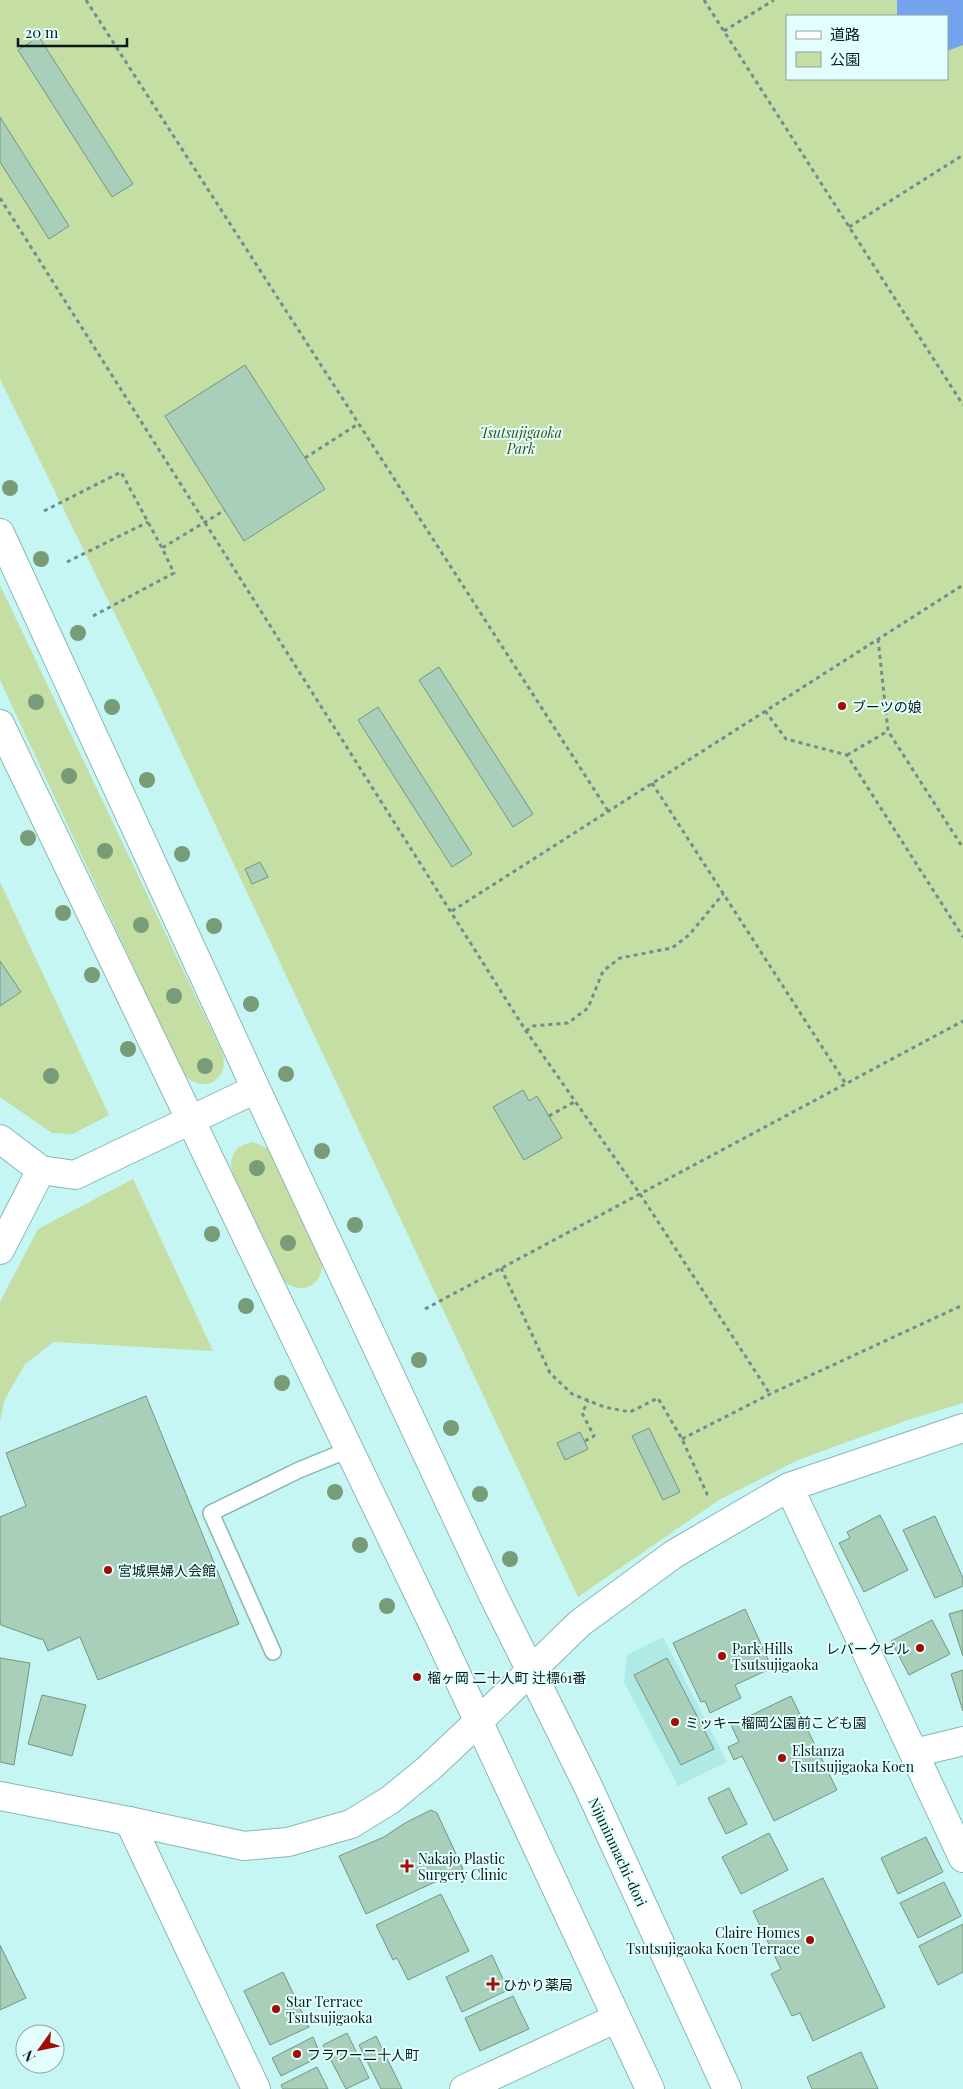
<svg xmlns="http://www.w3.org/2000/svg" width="963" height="2089" font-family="'Playfair Display','Noto Sans JP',serif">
	<rect width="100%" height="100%" fill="#c5f6f4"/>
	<path fill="#b0eae7" d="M663 1637 727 1762 678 1786 624 1682 627 1655Z"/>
	<path fill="#c4dea3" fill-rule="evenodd" d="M0 0H963V1403L905 1421 798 1460 719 1500 578 1597 152 690 0 379ZM787 16H947V79H787Z
		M0 585 222 1052C232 1081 199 1097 182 1071L0 680Z
		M0 882 109 1115 73 1134 52 1133 0 1097Z
		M253 1142 267 1148 271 1153 322 1263C323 1286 301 1296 284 1281L232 1172C228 1155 237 1144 253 1142Z
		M133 1179 213 1351 54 1342 25 1364 4 1401 0 1422V1302L38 1229Z"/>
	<path fill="#74a4ee" d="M897 0H963V45L947 51V16H897Z"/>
	<path fill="#a9ceb9" stroke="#729682" d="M39 37 133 184 112 197 18 50Z
		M0 117 69 226 49 239 0 162Z
		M245 365 325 489 244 541 165 416Z
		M439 667 533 814 513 827 419 680Z
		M378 707 472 854 452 867 358 720Z
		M260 862 268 877 252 884 245 869Z
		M0 961 21 992 0 1006Z
		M523 1090 529 1101 537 1096 562 1138 524 1160 493 1107Z
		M146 1396 239 1624 98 1680 80 1637 48 1651 43 1639H40L1 1625 0 1622V1517L26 1506 6 1453Z
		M649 1428 680 1492 663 1500 632 1436Z
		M580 1432 588 1449 565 1460 557 1443Z
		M880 1515 908 1570 864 1592 839 1543 850 1538 847 1532Z
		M935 1516 963 1578V1586L935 1598 903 1530Z
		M745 1609 772 1668 735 1685 741 1698 710 1713 705 1701 701 1702 673 1643Z
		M963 1610V1656L949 1614Z
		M932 1620 950 1654 909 1675 891 1641Z
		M0 1658 30 1663 14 1765 0 1762Z
		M667 1658 714 1749 681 1765 634 1675Z
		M963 1670V1711L951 1674Z
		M42 1695 86 1705 72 1756 28 1744Z
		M791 1696 837 1790 774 1821 742 1756 734 1760 728 1747 739 1742 731 1725Z
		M729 1788 747 1824 726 1834 708 1798Z
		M431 1810 437 1813 463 1869 366 1914 339 1856 384 1837 405 1823Z
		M769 1833 788 1870 741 1894 722 1857Z
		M926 1837 943 1872 898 1894 881 1858Z
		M823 1878 885 2007 813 2041 800 2013 792 2016 771 1974 781 1969 753 1911Z
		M944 1882 961 1916 918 1938 900 1903Z
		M441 1894 469 1951 408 1980 397 1958 393 1960 376 1925Z
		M963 1924V1972L938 1985 919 1946Z
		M0 1945 26 1998 0 2010Z
		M492 1955 508 1990 462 2012 446 1977Z
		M283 1972 309 2027 270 2045 244 1991Z
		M513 1996 529 2029 480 2051 465 2018Z
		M347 2033 369 2078 346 2089 323 2045Z
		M376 2036 402 2089H381L359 2045Z
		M313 2037 318 2049 314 2051 317 2058 281 2076 272 2058Z
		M861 2052 878 2089H812L807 2077Z
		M317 2067 328 2089H283L281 2085Z"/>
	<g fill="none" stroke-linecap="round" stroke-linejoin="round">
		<g stroke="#88b7b5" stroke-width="18">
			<path id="lane" d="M273 1652 211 1513 299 1470 348 1450"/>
		</g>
		<g stroke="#88b7b5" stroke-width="30">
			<path id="street" d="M0 1250 41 1170
				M914 1753 963 1741
				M0 1796 129 1821 244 1846 288 1842 351 1824 390 1800 428 1769 479 1721"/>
		</g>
		<g stroke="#88b7b5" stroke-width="30">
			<path id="secondary" d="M0 533 256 1089 493 1595 587 1784 727 2089
				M0 724 433 1624 650 2089
				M0 1139 41 1170 75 1175 256 1089
				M789 1487 963 1858
				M479 1721 580 1623 674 1554 789 1487 963 1428
				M129 1821 256 2089
				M464 2089 617 2018"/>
		</g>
		<path stroke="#6d908f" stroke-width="3" stroke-dasharray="4 4" stroke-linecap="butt" d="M86 0 608 811
			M704 0 963 405
			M724 31 774 0
			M0 198 526 1031 640 1194 770 1394
			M849 227 963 155
			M305 458 358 424
			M44 511 121 472 162 548
			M67 562 148 522
			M93 616 174 573 162 548 225 510
			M878 639 888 731 963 848
			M765 711 786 739 847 755 963 937
			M847 755 888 731
			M652 783 846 1084
			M452 911 963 585
			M526 1031 533 1026 568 1023 588 1008 603 971 620 958 672 948 689 935 723 894
			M549 1116 576 1101
			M501 1268 550 1373 572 1394 604 1407 630 1412 658 1398 682 1439 707 1494 705 1495
			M425 1309 963 1021
			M682 1439 770 1394 963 1305
			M585 1441 594 1436 582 1413 588 1401"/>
		<use href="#lane" stroke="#fff" stroke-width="15"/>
		<use href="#street" stroke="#fff" stroke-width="28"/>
		<use href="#secondary" stroke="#fff" stroke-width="28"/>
	</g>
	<g fill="#789b78">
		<circle cx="10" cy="488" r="8"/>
		<circle cx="41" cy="559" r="8"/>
		<circle cx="78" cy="633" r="8"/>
		<circle cx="36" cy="702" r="8"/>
		<circle cx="112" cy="707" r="8"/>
		<circle cx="69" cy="776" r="8"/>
		<circle cx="147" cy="780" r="8"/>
		<circle cx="28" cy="838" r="8"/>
		<circle cx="105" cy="851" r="8"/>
		<circle cx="182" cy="854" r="8"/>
		<circle cx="63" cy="913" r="8"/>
		<circle cx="141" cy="925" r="8"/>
		<circle cx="214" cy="926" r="8"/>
		<circle cx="92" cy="975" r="8"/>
		<circle cx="174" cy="996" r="8"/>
		<circle cx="251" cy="1004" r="8"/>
		<circle cx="128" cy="1049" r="8"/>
		<circle cx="205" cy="1066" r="8"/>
		<circle cx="286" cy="1074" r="8"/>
		<circle cx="51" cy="1076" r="8"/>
		<circle cx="322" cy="1151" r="8"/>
		<circle cx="257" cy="1168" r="8"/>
		<circle cx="355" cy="1225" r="8"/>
		<circle cx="212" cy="1234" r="8"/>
		<circle cx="288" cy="1243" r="8"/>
		<circle cx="246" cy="1306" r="8"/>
		<circle cx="419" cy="1360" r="8"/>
		<circle cx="282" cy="1383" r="8"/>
		<circle cx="451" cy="1428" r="8"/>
		<circle cx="335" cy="1492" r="8"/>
		<circle cx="480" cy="1494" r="8"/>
		<circle cx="360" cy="1545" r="8"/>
		<circle cx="510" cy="1559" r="8"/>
		<circle cx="387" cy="1606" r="8"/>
	</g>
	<g fill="#a30d03" stroke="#e2fffd" stroke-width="2">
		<circle cx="842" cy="706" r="5"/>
		<circle cx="108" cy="1570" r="5"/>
		<circle cx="920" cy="1648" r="5"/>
		<circle cx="722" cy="1656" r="5"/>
		<circle cx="417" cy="1677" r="5"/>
		<circle cx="675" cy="1722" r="5"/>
		<circle cx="782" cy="1758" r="5"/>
		<path d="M404.5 1858.5h5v5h5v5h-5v5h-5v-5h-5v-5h5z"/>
		<circle cx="810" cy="1940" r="5"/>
		<path d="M490.5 1976.5h5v5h5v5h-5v5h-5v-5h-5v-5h5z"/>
		<circle cx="276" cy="2009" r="5"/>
		<circle cx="297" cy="2054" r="5"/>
	</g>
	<g text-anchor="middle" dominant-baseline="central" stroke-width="4" stroke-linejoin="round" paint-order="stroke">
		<g font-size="14" font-style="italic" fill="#395013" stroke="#e2fffd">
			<text x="521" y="432">Tsutsujigaoka<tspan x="521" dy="16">Park</tspan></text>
		</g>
		<g font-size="14" fill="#081b1b" stroke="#e2fffd" text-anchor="start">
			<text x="852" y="706">ブーツの娘</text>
			<text x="118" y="1570">宮城県婦人会館</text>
			<text x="732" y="1648">Park Hills<tspan x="732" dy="16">Tsutsujigaoka</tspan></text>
			<text x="910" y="1648" text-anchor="end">レバークビル</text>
			<text x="427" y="1677">榴ヶ岡 二十人町 辻標61番</text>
			<text x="685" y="1722">ミッキー榴岡公園前こども園</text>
			<text x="792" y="1750">Elstanza<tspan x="792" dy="16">Tsutsujigaoka Koen</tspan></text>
			<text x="418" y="1858">Nakajo Plastic<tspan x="418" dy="16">Surgery Clinic</tspan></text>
			<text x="800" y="1932" text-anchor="end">Claire Homes<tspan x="800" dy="16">Tsutsujigaoka Koen Terrace</tspan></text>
			<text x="503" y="1984">ひかり薬局</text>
			<text x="286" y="2001">Star Terrace<tspan x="286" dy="16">Tsutsujigaoka</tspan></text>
			<text x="307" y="2054">フラワー二十人町</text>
		</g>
		<g font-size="14" fill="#081b1b" stroke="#e2fffd">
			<text transform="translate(618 1852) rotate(65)">Nijuninmachi-dori</text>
		</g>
	</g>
	<rect x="786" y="15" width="162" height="65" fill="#e2fffd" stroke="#8ba4a3"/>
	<rect x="796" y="31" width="25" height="8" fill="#ffffff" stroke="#8ba4a3"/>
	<text x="830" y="40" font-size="15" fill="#081b1b">道路</text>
	<rect x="796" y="52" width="25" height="15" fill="#c4dea3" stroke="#8ba4a3"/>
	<text x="830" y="65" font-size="15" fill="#081b1b">公園</text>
	<g transform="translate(40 2049) rotate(237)"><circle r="24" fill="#e2fffd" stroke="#8ba4a3"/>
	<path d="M0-4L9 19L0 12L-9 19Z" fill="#a30d03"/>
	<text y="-8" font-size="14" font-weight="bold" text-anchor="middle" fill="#081b1b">N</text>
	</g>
	<path d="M18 38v8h109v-8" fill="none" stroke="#081b1b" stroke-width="2.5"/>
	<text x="25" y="38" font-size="15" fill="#081b1b" stroke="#e2fffd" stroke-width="4" paint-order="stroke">20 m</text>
</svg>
